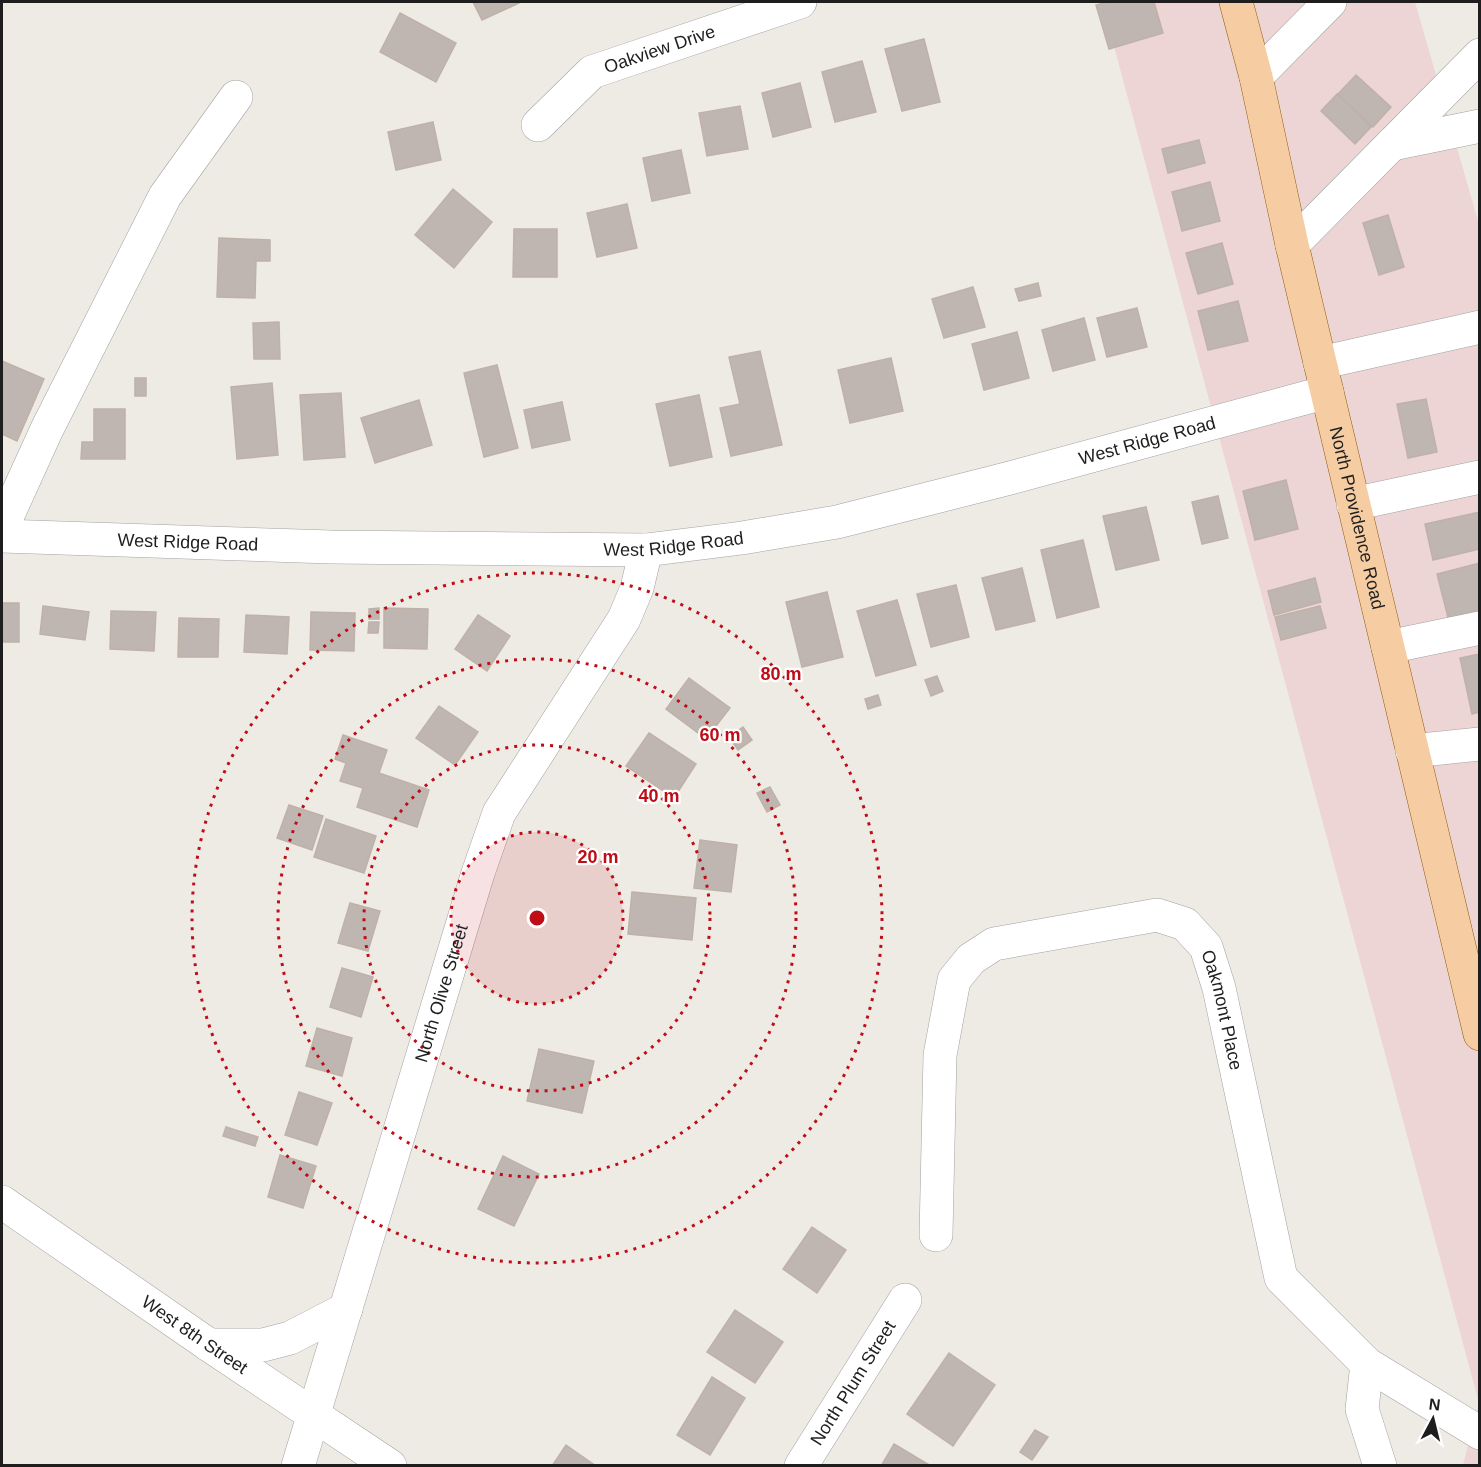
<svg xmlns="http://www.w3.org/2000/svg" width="1481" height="1467" font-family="Helvetica,sans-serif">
	<rect width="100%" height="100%" fill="#eeebe5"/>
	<path fill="#eed5d5" d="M1102 2H1415L1479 224V1465H1463L1479 1403Z"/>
	<path fill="#bfb6b1" stroke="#bfb1a8" stroke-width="1.5" d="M473 2H519V3L482 20Z
		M1108 2H1154L1163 33 1109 49 1096 5Z
		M400 13 456 43 436 82 380 52Z
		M924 39 940 102 902 111 885 49Z
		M862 61 876 112 835 122 822 72Z
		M1356 75 1391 107 1373 127 1338 94Z
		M800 83 811 127 773 137 762 93Z
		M1337 94 1371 127 1355 144 1321 111Z
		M740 106 748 149 707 156 699 113Z
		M433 122 441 160 396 170 388 132Z
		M1199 140 1205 163 1168 173 1162 149Z
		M681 150 690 193 652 201 643 158Z
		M1210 182 1220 221 1182 231 1172 192Z
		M453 189 492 222 454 268 415 235Z
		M627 204 637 248 597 257 587 213Z
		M1388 215 1404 267 1379 275 1363 223Z
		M514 229H557V277H513Z
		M219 238 270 240V261H256L255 298 217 297Z
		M1222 243 1233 284 1198 294 1186 253Z
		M1038 283 1041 296 1019 301 1015 289Z
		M973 287 985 327 944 338 932 299Z
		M1238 301 1248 341 1208 350 1198 311Z
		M1137 308 1147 347 1107 357 1097 318Z
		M1084 318 1095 360 1053 371 1042 330Z
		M279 322 280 359H254L253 323Z
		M1017 332 1029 378 984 390 972 344Z
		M760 351 782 445 731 456 720 408 740 404 729 357Z
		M891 358 903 411 850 423 838 370Z
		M2 361 44 379 17 441 2 434Z
		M497 365 518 448 484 457 464 373Z
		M135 378H146V396H135Z
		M272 383 278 455 237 459 231 387Z
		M341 393 345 457 304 460 300 395Z
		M699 395 712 457 670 466 656 404Z
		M1426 399 1437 452 1408 458 1397 404Z
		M419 400 432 445 375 463 361 418Z
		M562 402 570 440 532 448 524 410Z
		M94 409H125V459H81L82 442H94Z
		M1286 480 1298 529 1255 540 1243 491Z
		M1218 496 1228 538 1202 544 1192 502Z
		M1146 507 1159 560 1116 570 1103 516Z
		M1480 512V549L1433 560 1425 524Z
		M1083 540 1099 607 1057 618 1041 550Z
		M1480 563V618L1450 625 1437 574Z
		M1022 568 1035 621 996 630 982 578Z
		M1315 578 1321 602 1274 615 1268 591Z
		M956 585 969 637 931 647 917 594Z
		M827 592 843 657 802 667 786 602Z
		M897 600 916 665 876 676 857 611Z
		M2 603H19V642H2Z
		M43 606 89 612 85 640 40 634Z
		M1320 606 1326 628 1281 640 1275 617Z
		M379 608V619H369V609Z
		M384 608 428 609 427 649 384 648Z
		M111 611 156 612 154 651 110 649Z
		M311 612 355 613 354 651 310 650Z
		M246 615 289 617 287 654 244 652Z
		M478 615 510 636 487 671 455 649Z
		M179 618 219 619 218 657H178Z
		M369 622H379L378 633H368Z
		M1480 654V712L1472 714 1460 658Z
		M937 676 943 691 931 696 925 680Z
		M689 678 730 708 706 739 666 709Z
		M878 695 881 705 868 709 865 699Z
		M439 706 478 732 455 765 416 738Z
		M743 727 752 740 738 750 729 737Z
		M649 733 696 764 674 798 626 766Z
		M343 735 387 750 379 773 429 790 417 827 357 807 363 788 340 781 346 763 335 759Z
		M770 787 780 805 767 812 757 793Z
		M289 805 323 816 312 850 277 838Z
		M326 819 376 836 364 873 314 857Z
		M700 840 737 845 731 892 694 888Z
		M632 892 696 898 692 940 628 934Z
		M350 903 380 911 368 951 338 943Z
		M342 968 373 977 361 1017 330 1007Z
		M317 1028 352 1038 342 1076 306 1066Z
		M539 1049 594 1061 582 1113 527 1101Z
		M299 1092 332 1103 317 1145 285 1135Z
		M226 1127 258 1137 255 1146 223 1136Z
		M280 1155 316 1166 303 1208 268 1197Z
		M503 1156 539 1174 514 1226 478 1209Z
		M812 1227 846 1250 817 1293 783 1269Z
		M735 1310 783 1342 755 1383 707 1352Z
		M949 1353 995 1385 953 1446 907 1414Z
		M712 1377 745 1398 710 1455 677 1435Z
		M1035 1430 1048 1437 1032 1460 1020 1452Z
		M894 1444 931 1466H881Z
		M566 1445 596 1466H552Z"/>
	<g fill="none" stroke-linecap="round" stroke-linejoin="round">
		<g stroke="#a2a2a2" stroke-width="34">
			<g id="minor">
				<path d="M1256 77 1330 2"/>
				<path id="s1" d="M538 125 592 72 800 2"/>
				<path d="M1392 144 1480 126"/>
				<path d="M1292 245 1480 55"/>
				<path d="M1320 363 1480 327"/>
				<path d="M1353 504 1480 477"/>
				<path d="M2 528 47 429 165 196 236 97"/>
				<path id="s2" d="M2 536 331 547 646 550 742 538 837 522 1010 478 1327 392"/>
				<path d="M1388 647 1480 628"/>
				<path d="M1412 751 1480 744"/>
				<path id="s3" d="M2 1202 209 1345 390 1466"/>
				<path id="s4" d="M936 1235 940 1055 954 980 971 959 994 944 1157 915 1185 924 1206 947 1219 988 1281 1278 1367 1364 1480 1433"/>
				<path d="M209 1345H263L290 1338 346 1309"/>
				<path d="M1367 1364 1362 1409 1380 1466"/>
				<path id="s5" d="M298 1466 478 873 499 813 624 619 637 588 646 550"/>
				<path id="s6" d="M801 1466 905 1300"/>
			</g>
		</g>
		<g stroke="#8f5b09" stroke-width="34">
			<g id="major">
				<path id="s7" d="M1236 2 1256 77 1292 245 1480 1034"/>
			</g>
		</g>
		<use href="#minor" stroke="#fff" stroke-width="33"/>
		<use href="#major" stroke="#f6cda2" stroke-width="33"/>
	</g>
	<circle cx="537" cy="918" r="86" fill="#c00c16" fill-opacity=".12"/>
	<g fill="none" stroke="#c00c16" stroke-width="3" stroke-dasharray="3 6">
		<circle cx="537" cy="918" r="86"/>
		<circle cx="537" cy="918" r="173"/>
		<circle cx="537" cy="918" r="259"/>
		<circle cx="537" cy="918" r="345"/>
	</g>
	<g text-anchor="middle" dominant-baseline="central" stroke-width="4.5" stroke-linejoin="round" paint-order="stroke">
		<g font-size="18" fill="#1e1e1e" stroke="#fff">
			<text stroke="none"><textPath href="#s1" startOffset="147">Oakview Drive</textPath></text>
			<text stroke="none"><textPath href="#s2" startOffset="1158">West Ridge Road</textPath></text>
			<text stroke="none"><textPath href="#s7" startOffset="530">North Providence Road</textPath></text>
			<text stroke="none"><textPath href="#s2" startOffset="186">West Ridge Road</textPath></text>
			<text stroke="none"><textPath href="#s2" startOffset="672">West Ridge Road</textPath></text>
			<text stroke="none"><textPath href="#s5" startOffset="494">North Olive Street</textPath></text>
			<text stroke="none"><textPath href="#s4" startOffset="602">Oakmont Place</textPath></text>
			<text stroke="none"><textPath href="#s3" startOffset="234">West 8th Street</textPath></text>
			<text stroke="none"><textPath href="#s6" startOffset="98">North Plum Street</textPath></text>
		</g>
	</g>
	<circle cx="537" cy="918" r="9" fill="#c00c16" stroke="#fff" stroke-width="3"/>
	<g font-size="18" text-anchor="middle" font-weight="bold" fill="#c00c16" stroke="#fff" stroke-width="4.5" stroke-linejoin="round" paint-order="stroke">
		<text x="781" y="680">80 m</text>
		<text x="720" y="741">60 m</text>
		<text x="659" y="802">40 m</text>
		<text x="598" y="863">20 m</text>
	</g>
	<rect width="1481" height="1467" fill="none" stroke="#1e1e1e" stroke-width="6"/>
	<g transform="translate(1433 1419) rotate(7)" stroke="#ffffff" stroke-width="4.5" paint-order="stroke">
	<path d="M0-4.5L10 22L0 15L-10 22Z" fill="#1e1e1e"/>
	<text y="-9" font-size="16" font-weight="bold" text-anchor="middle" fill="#1e1e1e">N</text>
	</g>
</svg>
